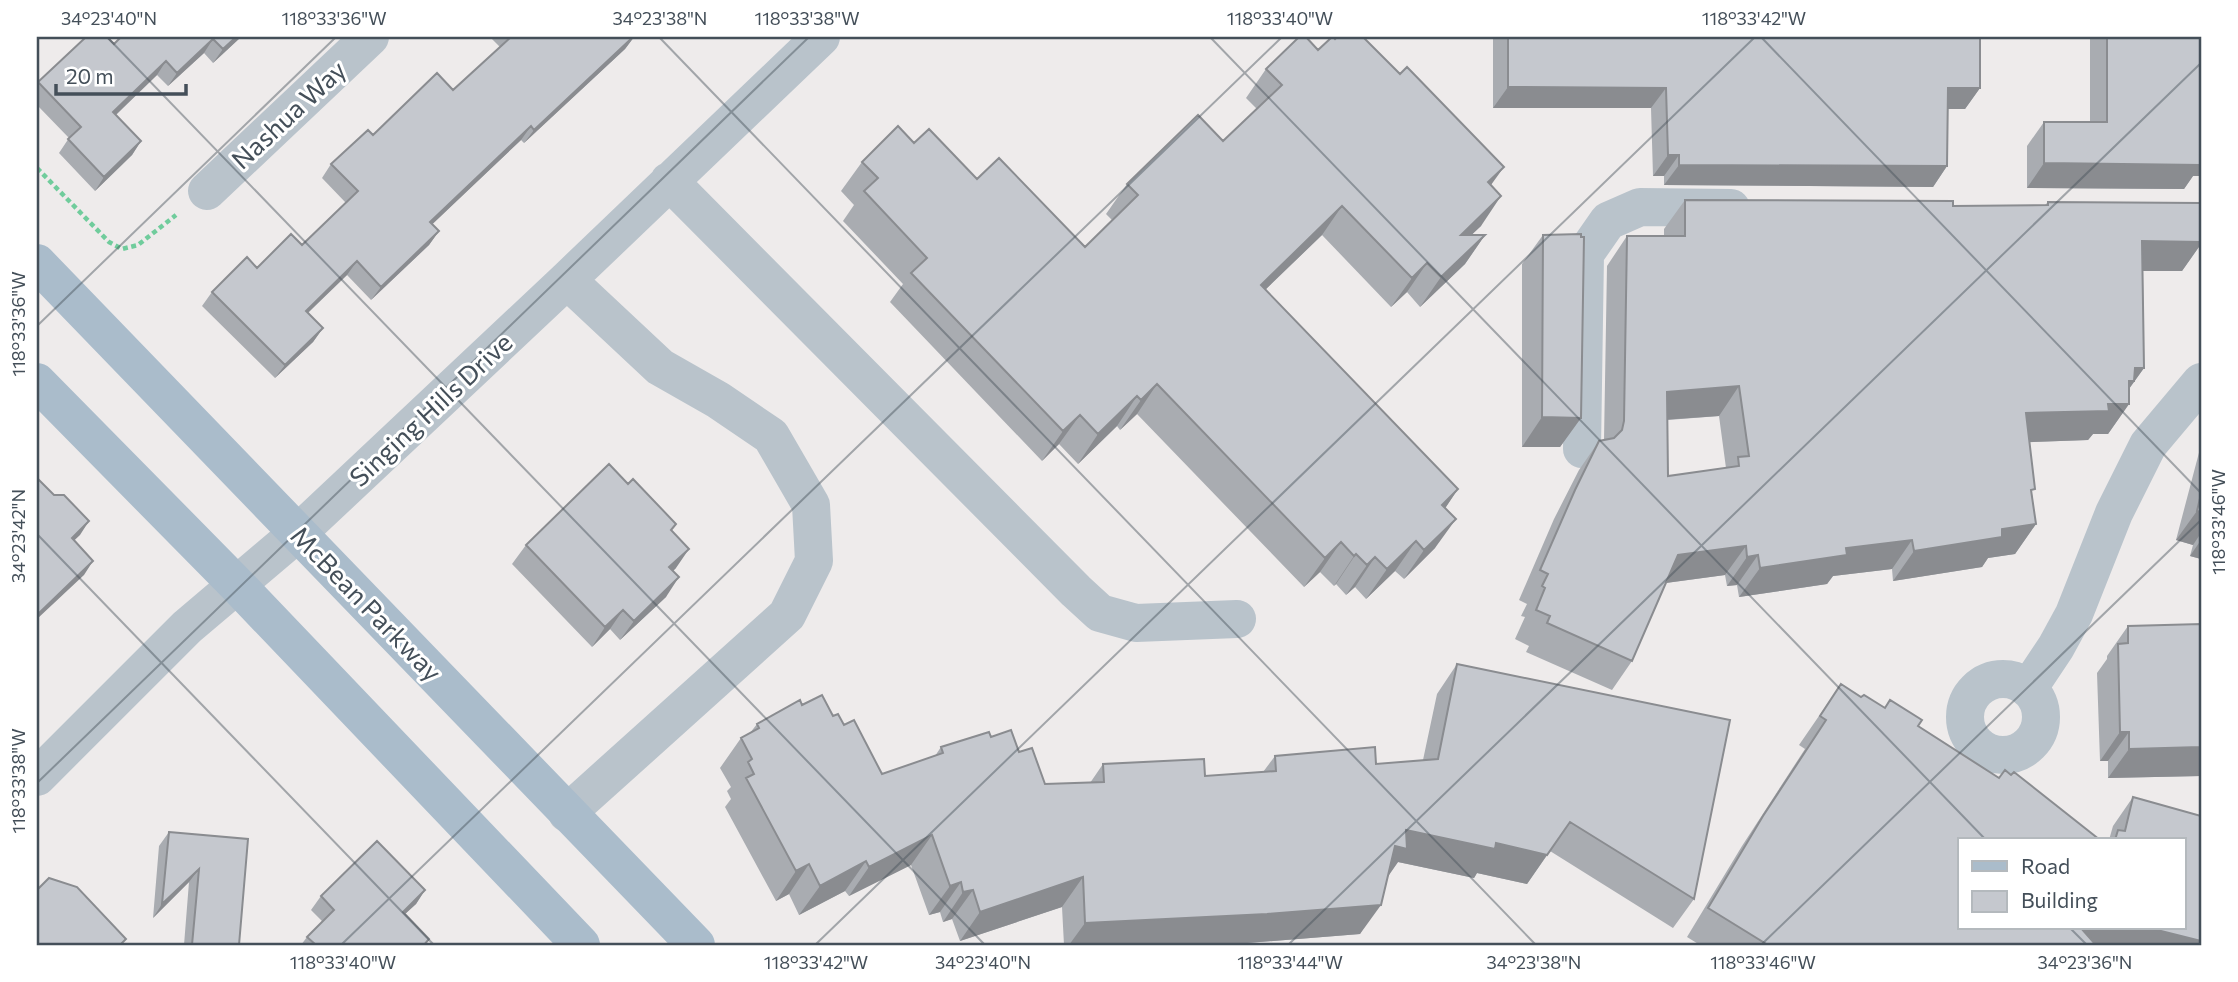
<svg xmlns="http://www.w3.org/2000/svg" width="2238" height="982" font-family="Commissioner,sans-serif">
	<rect width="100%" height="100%" fill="#eeebeb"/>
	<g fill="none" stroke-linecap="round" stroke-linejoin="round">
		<path stroke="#70cc9c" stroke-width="4.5" stroke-dasharray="5 3.5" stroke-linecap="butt" d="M37 168 109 242 122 249 138 245 176 215"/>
		<path stroke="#b9c3cb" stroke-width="38" d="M669 181 1076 591 1100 613 1136 623 1237 619
			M207 191 370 37
			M1582 449 1585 254 1608 221 1640 207 1731 208
			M1965 717a38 38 0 1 1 76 0a38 38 0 1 1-76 0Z
			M2028 689 2056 647 2074 614 2114 513 2148 445 2201 382
			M37 777 187 627 299 532 567 280 821 37
			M567 813 787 615 814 561 811 505 771 436 718 400 660 367 567 280"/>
		<path stroke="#aabccb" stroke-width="38" d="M37 263 696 945
			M37 382 237 585 581 945"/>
	</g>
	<path fill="#a9acb1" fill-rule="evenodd" d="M121 37H241L213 63 204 53 168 86 157 75 116 115 141 141 132 155 95 191 59 153 69 138 37 105V84L38 82 114 44Z
		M490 37H634L625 49 524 143 521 140 432 224 439 231 429 245 371 300 347 275 308 313 323 328 313 342 275 378 202 306 212 292 257 268 302 245 346 203 322 178 331 164 373 135 453 90 500 47Z
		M1493 37H1980V88L1965 109H1948L1947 166 1933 187 1664 185V176H1653L1651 108H1493Z
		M2090 37H2201L2193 176 2184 189 2027 188V146L2044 122H2090Z
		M1318 50 1491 185 1481 226 1471 235H1485L1465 264 1420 307 1407 292 1391 307 1322 235 1265 290 1458 489 1445 508 1435 548 1404 579 1395 571 1366 599 1355 587 1346 595 1336 584 1334 586 1320 572 1304 587 1137 414 1120 430 1117 426 1078 464 1059 444 1042 461 890 302 903 284 843 221 854 205 841 191 862 162 914 143 977 179 1085 247 1112 220 1106 214 1127 184 1223 141 1257 109 1246 98 1266 69Z
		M1685 200 1953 206 2045 205 2048 202 2201 203V244L2182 271H2143L2144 368 2129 389V404L2108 434H2093L2088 440 2030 442 2032 494 2036 524 2015 554 1988 558 1982 567 1893 581 1892 569 1833 576 1827 584 1739 597 1737 585 1727 586 1725 575 1666 583 1632 661 1612 690 1526 652 1529 646 1515 639 1525 617 1521 616 1527 604 1519 600 1554 519 1579 470 1599 441 1604 440 1607 266 1627 236H1664V229ZM1719 416 1726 468 1668 476V420Z
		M1543 235 1581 418 1560 447H1522V264Z
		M2201 445V559L2190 556 2193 545 2176 540Z
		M672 531 676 568 673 571 666 597 620 640 610 629 592 647 512 564 526 545Z
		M2201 624V776L2108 778V761H2100L2097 673 2107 659V656L2128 626Z
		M1457 664 1694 899 1673 928 1550 851 1527 884 1477 873 1474 878 1398 862 1387 877 1360 934 1247 943 1204 945H1064L1062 907 960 941 952 919 943 922 940 912 929 915 911 865 849 896 845 891 799 915 789 894 776 901 725 807 731 799 727 791 731 787 720 768 741 738 750 733 757 724 802 705 833 716 844 725 882 774 935 756 941 747 991 737 1019 752 1045 784 1090 783 1103 764 1205 776 1263 772 1275 756 1376 764 1423 760 1437 694Z
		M1841 684 1861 697 1864 695 1884 708 1890 700 1922 720 1918 726 1999 778 2005 770 2011 775 2014 772 2100 840H1960V928H2184V840H2109L2113 826 2133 797 2201 816V945H1700L1687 937 1742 846 1805 749 1799 745Z
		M169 832 248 839 239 945H184L189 882 153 918 159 846Z
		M425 890 416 904 405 914 429 939 425 945H301L307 937 323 922 311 910 321 896Z"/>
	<path fill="#8a8c90" d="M236 37H241L213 63 223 49Z
		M634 37 625 49 524 143 534 130Z
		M213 39 204 53 168 86 177 73Z
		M166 61 157 75 104 126 113 112Z
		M1508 87 1666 88 1651 108H1493Z
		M1948 88H1980L1965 109H1934Z
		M531 126 521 140 420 236 430 222Z
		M141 141 132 155 95 191 104 177Z
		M2201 151V176H2193L2184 189 2027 188 2044 163Z
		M1668 155H1679L1664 176H1653Z
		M1679 165 1947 166 1933 187 1664 185Z
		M1504 167 1483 196 1488 182Z
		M1501 196 1481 226 1441 264 1461 235Z
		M1342 206 1322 235 1240 314 1261 285Z
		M439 231 429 245 371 300 381 287Z
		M1485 235 1465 264 1420 307 1441 277Z
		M2142 241 2201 242V244L2182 271H2122Z
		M357 261 347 275 296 324 306 311Z
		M1427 263 1407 292 1391 307 1412 278Z
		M323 328 313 342 275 378 285 365Z
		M2135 368H2144L2118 404H2129L2108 434H2093L2088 440 2006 443 2026 413Z
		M1157 384 1137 414 1120 430 1141 400Z
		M1739 386 1719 416 1647 421 1667 392Z
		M1137 396 1117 426 1078 464 1098 434Z
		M1080 415 1059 444 1042 461 1063 431Z
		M1542 417 1581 418 1560 447H1522Z
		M1458 489 1438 519 1442 505Z
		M2197 511 2201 512V533L2193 545 2176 540Z
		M1456 519 1435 548 1404 579 1424 550Z
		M89 521 80 535 62 552 72 538Z
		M2036 524 2015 554 1988 558 1982 567 1893 581 1914 551 2002 529Z
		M1912 540 1892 569 1833 576 1827 584 1739 597 1760 568 1846 548Z
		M2201 540V559L2190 556Z
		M1416 541 1395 571 1366 599 1387 569Z
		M1341 542 1320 572 1304 587 1325 558Z
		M1746 546 1725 575 1658 584 1678 555Z
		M689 549 676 568 656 587 669 567Z
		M1356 554 1336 584 1334 586 1354 556Z
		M1758 555 1737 585 1727 586 1747 557Z
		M1375 557 1355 587 1346 595 1367 565Z
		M93 561 84 575 37 619V615Z
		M679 577 666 597 620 640 634 621Z
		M623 610 610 629 592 647 605 627Z
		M2120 732H2129L2108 761H2100Z
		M2201 747V776L2108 778 2129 749Z
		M1406 830 1496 843 1547 855 1527 884 1477 873 1474 878 1398 862 1387 878 1375 876Z
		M932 835 911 865 849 896 869 867Z
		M866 861 845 891 799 915 820 886Z
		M809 864 789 894 776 901 796 871Z
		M199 869 189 882 153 918 162 904Z
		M1083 877 1062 907 960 941 980 912Z
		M961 882 940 912 929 915 950 886Z
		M425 890 416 904 393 925 403 912Z
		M973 890 952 919 943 922 963 892Z
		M1381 905 1360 934 1247 943 1204 945H1069L1085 923Z
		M2046 928H2149L2201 941V945H2082Z"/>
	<path fill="#c5c8ce" stroke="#8a8c90" stroke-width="2" fill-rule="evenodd" d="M86 37H107L114 44 121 37H236L223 49 213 39 177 73 166 61 113 112 141 141 104 177 68 139 81 127 38 82Z
		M511 37H633L534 130 531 126 430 222 439 231 381 287 357 261 306 311 323 328 285 365 212 292 247 257 257 268 291 234 302 245 358 191 331 164 368 130 373 135 437 73 453 90Z
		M1299 37H1306L1318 50 1332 37H1333L1335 39 1337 37H1363L1400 74 1407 67 1504 167 1488 182 1501 196 1461 235H1485L1441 277 1427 263 1412 278 1342 206 1261 285 1458 489 1442 505 1456 519 1424 550 1416 541 1387 569 1375 557 1367 565 1356 554 1354 556 1341 542 1325 558 1157 384 1141 400 1137 396 1098 434 1080 415 1063 431 911 273 927 258 864 191 878 178 862 162 898 126 914 143 929 129 977 179 999 158 1085 247 1138 195 1127 184 1198 115 1223 141 1282 85 1266 69Z
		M1508 37H1980V88H1948L1947 166 1679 165V155H1668L1666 88 1508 87Z
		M2107 37H2201V165L2044 163V122H2107Z
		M1685 200 1953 201V206L2048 205V202L2201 203V242L2142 241 2144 368H2135L2134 381H2129V404H2108L2109 411 2026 413 2035 489 2031 490 2036 524 2002 529V537L1914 551 1912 540 1846 548 1847 555 1760 568 1758 555 1747 557 1746 546 1678 555 1632 661 1547 623 1550 616 1536 610 1545 588 1542 586 1548 574 1540 570 1575 490 1599 441 1614 438 1622 430 1624 421 1627 236H1685ZM1739 386 1749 456 1738 457 1739 466 1668 476 1667 392Z
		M1581 234V237H1584L1581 418 1542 417 1543 235Z
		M609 464 628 484 633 479 676 524 671 530 689 549 669 567 679 577 634 621 623 610 605 627 526 545Z
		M37 478 54 495H64L89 521 72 538 93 561 37 615Z
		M2201 494V512L2197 511Z
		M2201 624V747L2129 749V732H2120L2118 644 2128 643V626Z
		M1457 664 1730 720 1694 899 1570 822 1547 855 1496 843 1495 849 1406 830 1407 849 1395 846 1381 905 1267 914 1085 923 1083 877 980 912 973 890 963 892 961 882 950 886 932 835 869 867 866 861 820 886 809 864 796 871 746 778 754 774 748 762 752 759 741 738 759 728 757 724 800 700 802 705 822 695 833 716 838 714 844 725 854 720 882 774 943 753 941 747 989 732 991 737 1011 730 1019 752 1032 748 1045 784 1104 782 1103 764 1204 759 1205 776 1276 771 1275 756 1375 747 1376 764 1438 759Z
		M1841 684 1861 697 1864 695 1885 708 1890 700 1922 720 1918 726 1999 778 2005 770 2011 775 2014 772 2100 840H1960V928H2081L2096 945H1768L1708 908 1763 816 1826 720 1820 716Z
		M2133 797 2201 816V941L2149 928H2184V840H2115L2118 830 2125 831Z
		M169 832 248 839 239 945H192L199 869 162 904Z
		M377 841 425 890 403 912 429 939 424 945H316L307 937 334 910 321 896Z
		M49 878 77 887 126 939 120 945H37V890Z"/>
	<path fill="none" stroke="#444f59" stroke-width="2" stroke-opacity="0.45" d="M107 37 985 945M659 37 1536 945M1210 37 1986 840M1761 37 2201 493M37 326 336 37M37 534 434 945M37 783 809 37M2070 928 2087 945M341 945 1282 37M815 945 1755 37M1288 945 2201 63M1761 945 2201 520"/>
	<g text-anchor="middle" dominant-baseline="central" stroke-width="6" stroke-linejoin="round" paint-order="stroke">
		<g font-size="26" fill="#444f59" stroke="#fff">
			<text transform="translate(288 114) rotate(-43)">Nashua Way</text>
			<text transform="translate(430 409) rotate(-43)">Singing Hills Drive</text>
			<text transform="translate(367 603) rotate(46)">McBean Parkway</text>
		</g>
	</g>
	<rect width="2238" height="982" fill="none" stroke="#ffffff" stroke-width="77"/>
	<rect x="1958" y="838" width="228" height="91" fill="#ffffff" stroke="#b4b9bd" stroke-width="2"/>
	<rect x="1972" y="861" width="35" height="10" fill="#aabccb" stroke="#b4b9bd" stroke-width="2"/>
	<text x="2021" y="874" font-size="21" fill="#444f59">Road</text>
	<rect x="1972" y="891" width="35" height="21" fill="#c5c8ce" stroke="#b4b9bd" stroke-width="2"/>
	<text x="2021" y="908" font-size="21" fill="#444f59">Building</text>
	<path d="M56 84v10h130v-10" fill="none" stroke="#444f59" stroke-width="3.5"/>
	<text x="66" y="84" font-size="21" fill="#444f59" stroke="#ffffff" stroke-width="5" paint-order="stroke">20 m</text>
	<rect x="38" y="38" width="2162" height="906" fill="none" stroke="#444f59" stroke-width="2.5"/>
	<g font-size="18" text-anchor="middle" fill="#444f59">
		<text x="109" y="25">34°23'40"N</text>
		<text x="334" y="25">118°33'36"W</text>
		<text x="660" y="25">34°23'38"N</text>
		<text x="807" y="25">118°33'38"W</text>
		<text x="1280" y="25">118°33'40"W</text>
		<text x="1754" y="25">118°33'42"W</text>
		<text transform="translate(19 324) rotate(-90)" y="6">118°33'36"W</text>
		<text transform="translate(2219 522) rotate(-90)" y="6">118°33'46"W</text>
		<text transform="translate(19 536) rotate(-90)" y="6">34°23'42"N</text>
		<text transform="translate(19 781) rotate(-90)" y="6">118°33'38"W</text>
		<text x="343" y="969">118°33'40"W</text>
		<text x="816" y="969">118°33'42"W</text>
		<text x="983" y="969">34°23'40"N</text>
		<text x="1290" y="969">118°33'44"W</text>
		<text x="1534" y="969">34°23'38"N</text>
		<text x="1763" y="969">118°33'46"W</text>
		<text x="2085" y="969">34°23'36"N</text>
	</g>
</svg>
